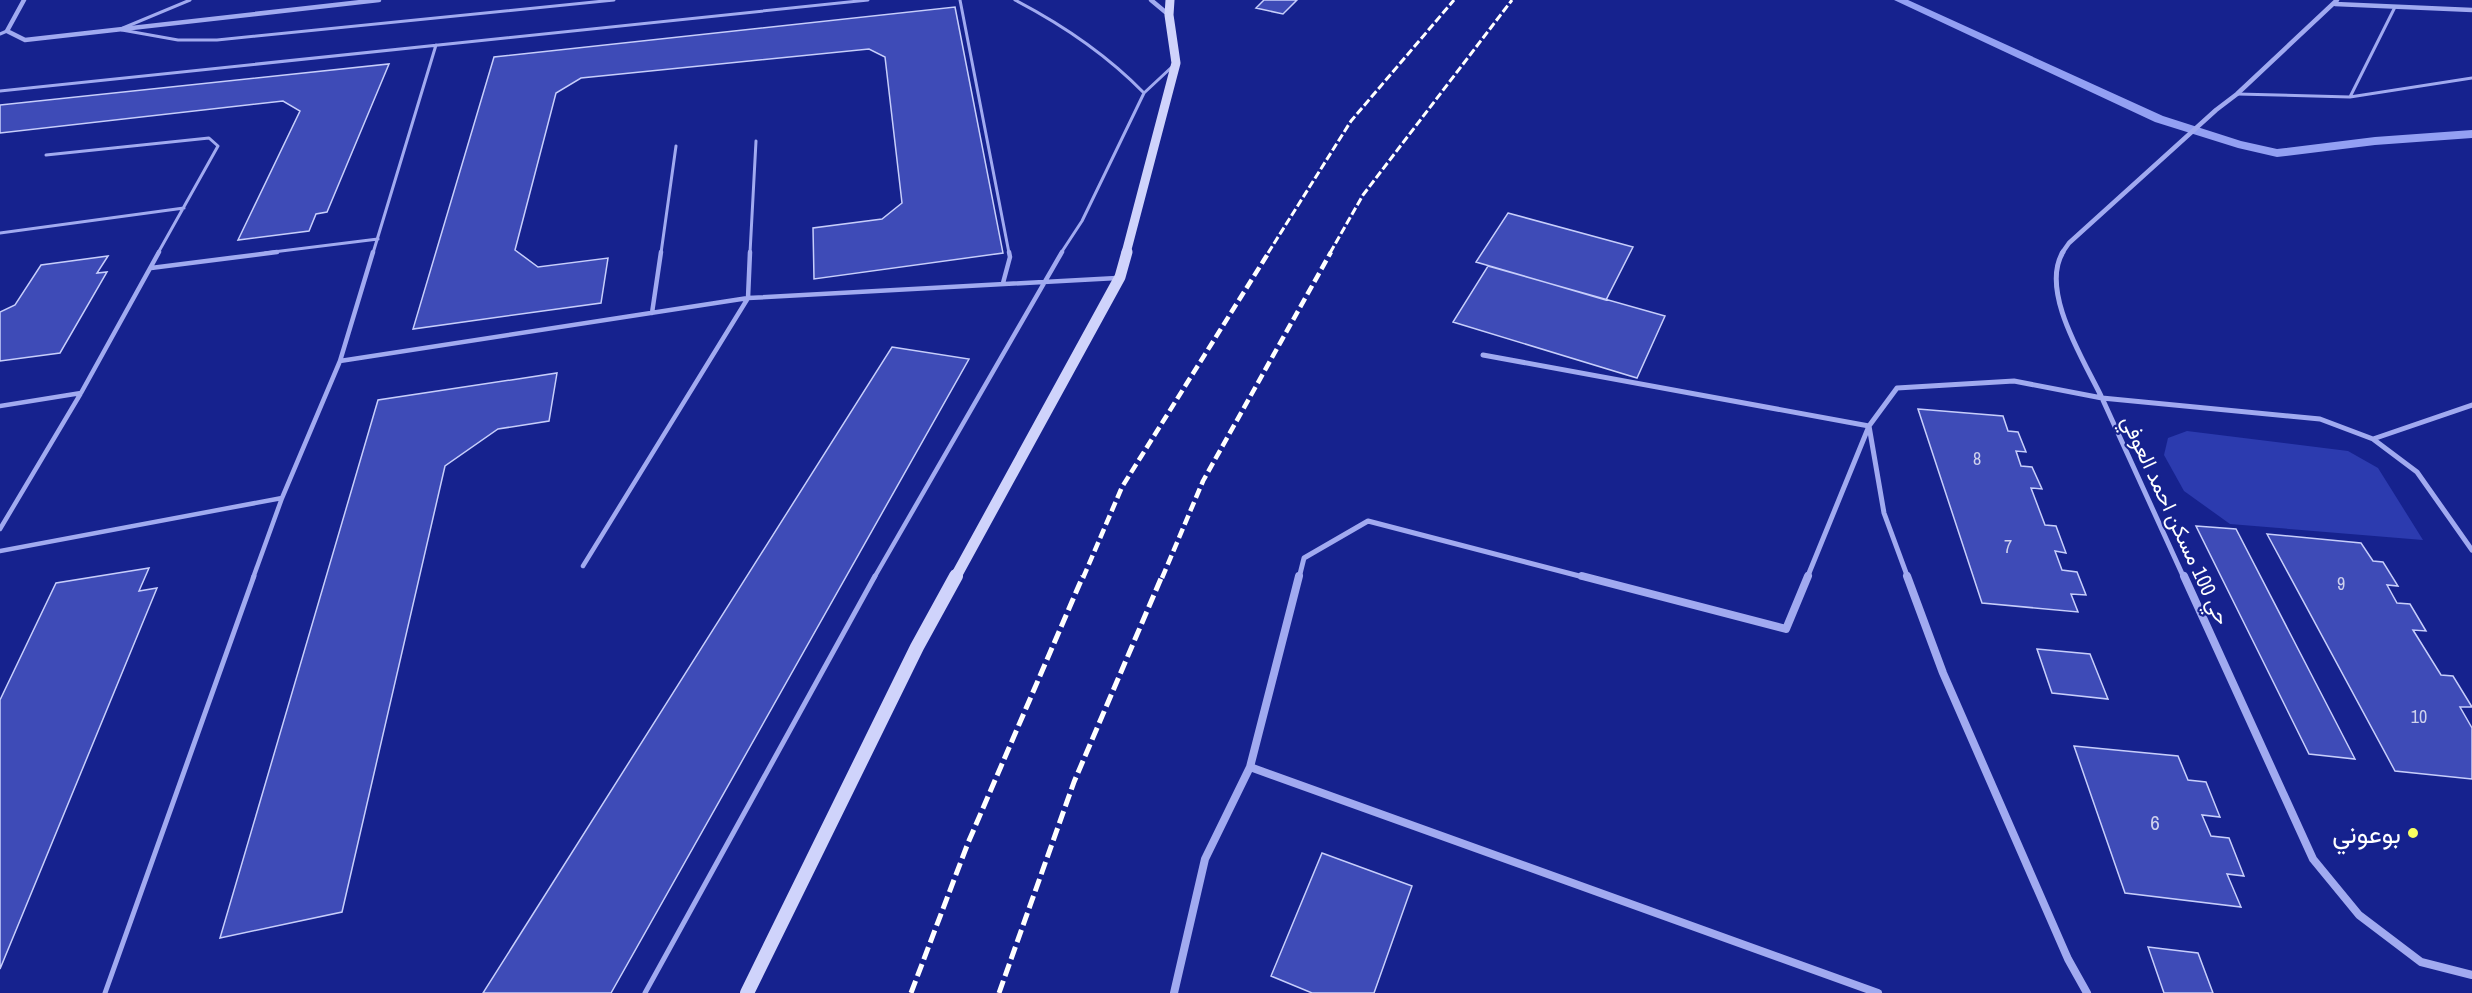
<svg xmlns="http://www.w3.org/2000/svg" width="2472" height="993" font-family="'Archivo Narrow',Vazirmatn,sans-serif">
	<rect width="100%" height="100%" fill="#16228e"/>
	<path fill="#2c3baf" d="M2187 431 2348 451 2378 468 2423 540 2230 524 2184 491 2164 455 2168 438Z"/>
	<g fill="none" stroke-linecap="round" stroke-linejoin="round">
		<path fill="#93a0f3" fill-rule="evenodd" d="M1894 0H1908L2163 116 2241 141 2277 149 2375 137 2472 130V138L2375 145 2277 157 2238 148 2155 122Z"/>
	</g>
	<path fill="#3e4bb7" stroke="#c7cefb" stroke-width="1.5" d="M1264 0H1297L1283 14 1256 8Z
		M955 7 1003 253 814 279 813 228 882 219 902 203 885 57 869 49 581 78 556 93 515 250 538 267 608 258 601 303 413 329 494 57Z
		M389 64 327 212 316 214 309 231 238 240 300 111 283 101 0 133V105Z
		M1508 213 1633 247 1606 300 1476 262Z
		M108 256 97 273 107 272 60 353 0 361V312L15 305 41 265Z
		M1488 266 1665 316 1637 378 1453 322Z
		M892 347 969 359 611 993H483Z
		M557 373 549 421 498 429 445 466 342 912 220 938 378 400Z
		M1918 409 2003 416 2008 431 2018 432 2026 452 2016 451 2021 466 2032 467 2042 489 2031 488 2045 525 2056 526 2066 553 2055 551 2062 570 2077 572 2086 595 2071 594 2078 612 1982 603Z
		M2196 526 2236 529 2355 759 2309 754Z
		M2267 534 2361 543 2373 561 2383 562 2398 586 2387 585 2397 603 2410 604 2426 631 2413 630 2441 675 2453 676 2472 707H2460L2472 728V779L2395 771Z
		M149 568 139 591 157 588 0 969V700L56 583Z
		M2037 649 2090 654 2108 699 2052 693Z
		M2074 746 2178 756 2188 780 2206 782 2220 817 2202 815 2211 836 2229 838 2244 876 2227 874 2241 907 2125 893Z
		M1322 853 1412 886 1374 993H1312L1271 976Z
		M2148 947 2198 953 2213 993H2164Z"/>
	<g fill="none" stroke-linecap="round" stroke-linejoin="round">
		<path stroke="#a1aaf0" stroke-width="3" d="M960 0 1009 253
			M1015 0C1063 25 1106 54 1144 93
			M123 28 190 0
			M122 30 178 40H217L614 0
			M0 34 7 31
			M0 91 868 0
			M2237 94 2350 97 2472 78
			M2350 97 2395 7
			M46 155 209 138 218 146 158 253
			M0 233 184 208
			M265 253 378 239
			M373 253 436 45
			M661 253 676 146
			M750 253 756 141
			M1061 253 1082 221 1144 93 1174 65"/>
		<path stroke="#a1aaf0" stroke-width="4.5" d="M151 268 277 252
			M1003 283 1010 257 1009 252
			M652 313 661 252
			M340 361 748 298 1117 278
			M0 406 81 393
			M0 529 81 393 159 252
			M0 551 282 498
			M583 566 748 298 750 252
			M253 578 282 498 340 361 373 252
			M874 578 1062 252"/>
		<path stroke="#a1aaf0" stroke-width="5" d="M105 993 254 576
			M645 993 875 576"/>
		<path stroke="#a1aaf0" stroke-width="4.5" d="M24 0 7 31 25 40 379 0
			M1151 0 1169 15
			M2335 4 2472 10
			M2062 253 2069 243 2216 110 2237 94 2337 0"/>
		<path stroke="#a1aaf0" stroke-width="5" d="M1483 355 1869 426 1807 578
			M2102 398 2184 578
			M2102 398 2320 419 2373 439 2417 472 2472 550
			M2373 439 2472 405
			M1299 578 1304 558 1368 521 1587 578
			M1908 578 1884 513 1869 426 1897 388 2014 381 2102 398C2085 362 2039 291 2063 252"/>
		<path stroke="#a1aaf0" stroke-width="8" d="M1582 576 1786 629 1808 576
			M1907 576 1943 673 2068 959 2087 993
			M2184 576 2313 859 2359 915 2421 962 2472 975
			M1250 767 1878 993
			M1174 993 1205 859 1250 767 1299 576"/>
		<path stroke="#cfd3fb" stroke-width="9" d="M1126 253 1176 63 1169 15 1170 0"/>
		<path stroke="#cfd3fb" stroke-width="11" d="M955 578 1120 277 1127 252"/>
		<path stroke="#cfd3fb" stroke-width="14" d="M747 993 917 647 956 576"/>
		<path stroke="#fff" stroke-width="3" stroke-dasharray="8 3" stroke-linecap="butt" d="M1268 253 1351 121 1454 0
			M1330 253 1363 195 1512 0"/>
		<path stroke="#fff" stroke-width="4.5" stroke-dasharray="10 4.5" stroke-linecap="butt" d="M1083 578 1122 487 1269 252
			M1162 578 1203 481 1331 252"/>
		<path stroke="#fff" stroke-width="5" stroke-dasharray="13 5" stroke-linecap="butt" d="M911 993 968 843 1083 576
			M999 993 1074 782 1162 576"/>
	</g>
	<circle fill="#f8ff60" stroke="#16228e" stroke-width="2" cx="2413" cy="833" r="6"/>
	<g text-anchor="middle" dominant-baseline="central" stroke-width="4.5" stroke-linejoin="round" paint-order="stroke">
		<g font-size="18" fill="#cfd2ed">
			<text x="1977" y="458">8</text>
			<text x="2008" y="546">7</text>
			<text x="2341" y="583">9</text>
			<text x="2419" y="716">10</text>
		</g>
		<g font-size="21" fill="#fff" stroke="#16228e">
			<text transform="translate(2176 520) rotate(65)">حي 100 مسكن احمد العوفي</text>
		</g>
		<g font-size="21" fill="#cfd2ed">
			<text x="2155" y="822">6</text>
		</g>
		<g font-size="26" fill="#fff" stroke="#16228e" text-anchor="end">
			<text x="2401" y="833">بوعوني</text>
		</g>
	</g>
</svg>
